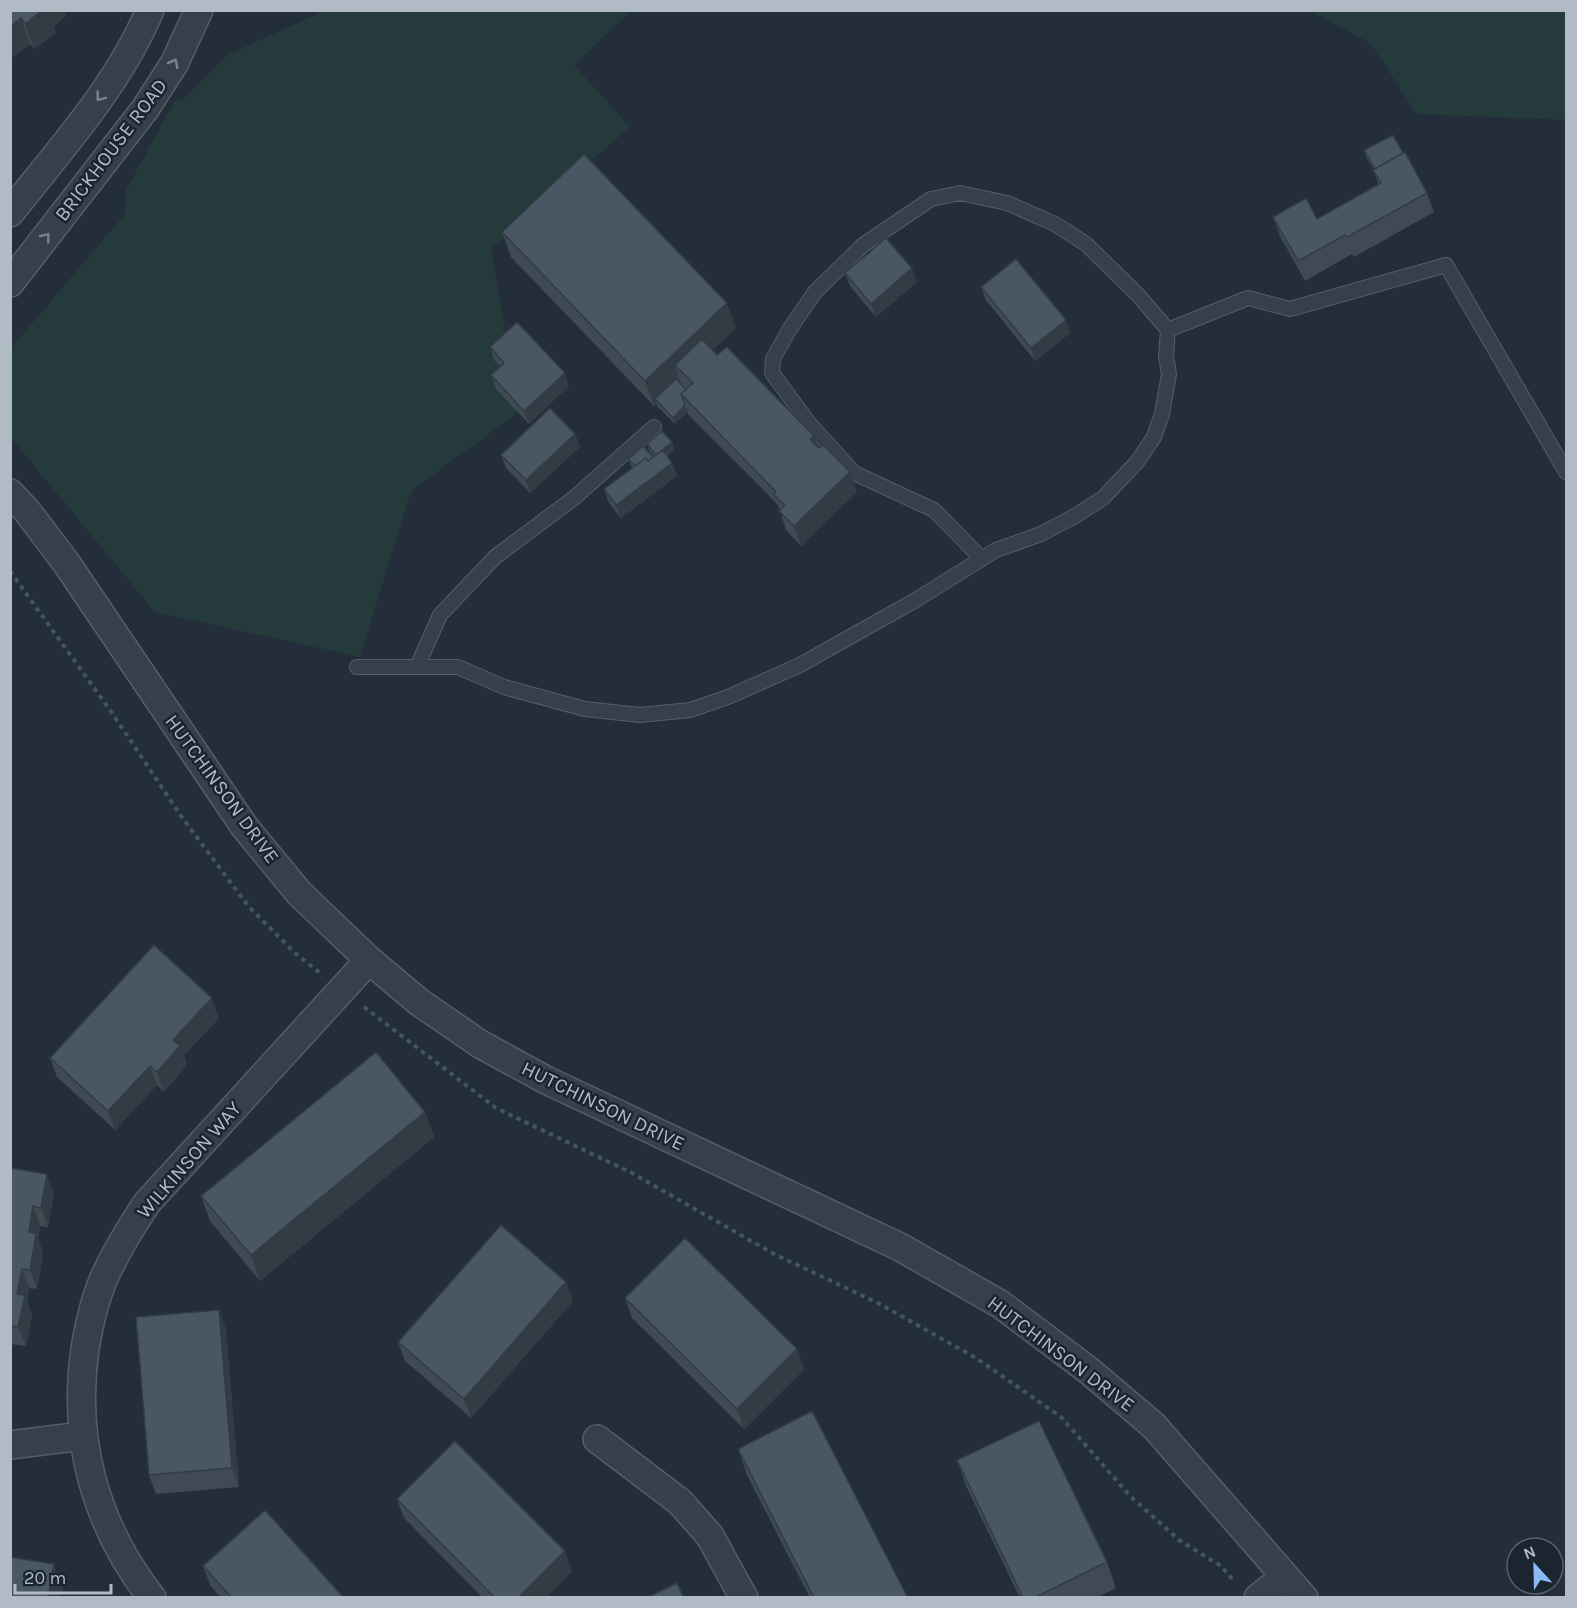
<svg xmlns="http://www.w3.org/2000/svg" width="1577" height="1608" font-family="Karla,sans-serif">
	<rect width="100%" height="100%" fill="#232e3a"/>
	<path fill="#243a3b" d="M324 11H631L574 65 630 127 491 249 519 412 411 491 360 657 155 612 11 438V348L125 214 126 190 174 102 183 100 229 54Z
		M1310 11H1566V120L1417 114 1370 43Z"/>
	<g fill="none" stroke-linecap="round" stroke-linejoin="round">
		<g stroke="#545e68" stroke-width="16">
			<path id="service" d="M982 559 934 510 854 473 809 423 772 373 773 359 789 330 815 292 863 245 931 199 960 193 1007 203 1055 224 1086 244 1138 295 1168 330
				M357 667H458L504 687 585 709 640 715 690 710 728 697 800 665 914 601 996 550 1041 534 1075 516 1103 498 1137 462 1154 437 1162 414 1169 374 1166 356 1168 330 1248 298 1290 309 1446 265 1566 472
				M417 667 440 615 495 557 574 498 654 427"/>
		</g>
		<g stroke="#545e68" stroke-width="30">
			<path id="minor" d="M10 213C61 148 118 86 150 10
				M10 283 145 109 174 64 199 10
				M10 493 27 511 67 564 244 826 299 893 369 960 419 1002 480 1044 546 1080 900 1247 1000 1304 1088 1370 1154 1426 1304 1598
				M597 1439 680 1502 710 1536 744 1598
				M10 1445 82 1436
				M152 1598C95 1525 72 1440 85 1349 89 1325 94 1301 104 1278 116 1251 131 1227 147 1203L369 960
				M1258 1598 1284 1577"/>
		</g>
		<path stroke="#425758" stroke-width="4" stroke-dasharray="4.5 4.5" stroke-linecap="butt" d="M10 571 112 713 181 816 249 907 295 953 320 973
			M364 1007 496 1108 632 1173 774 1254 878 1303 976 1358 1061 1417 1130 1496 1179 1540 1221 1566 1234 1581"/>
		<use href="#service" stroke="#36404a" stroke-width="14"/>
		<use href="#minor" stroke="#36404a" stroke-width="27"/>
	</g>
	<path fill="#3f4a55" d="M10 10 67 15 54 26 56 33 34 49 30 44 13 57 10 53Z
		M1364 150 1403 153 1427 193 1434 212 1354 257 1352 254 1305 281 1280 236 1273 217 1317 219 1378 184 1374 170 1366 157Z
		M502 232 736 328 713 350 814 436 818 447 857 492 801 546 786 530 778 505 688 414V412L675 424 657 406V404L654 406 511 257Z
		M845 273 917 282 876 317 850 286Z
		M981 287 1070 333 1035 361 986 300Z
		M490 347 569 386 529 424 496 389 491 375 500 366 494 360Z
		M575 434 580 447 530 493 506 468 501 455Z
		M672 442 674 449 667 456 672 463 677 476 621 518 609 503 604 489 633 468 631 466 628 459 654 456 649 451 647 444Z
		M219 1018 184 1055 187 1065 164 1092 157 1085 115 1130 57 1077 50 1058Z
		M425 1112 434 1137 260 1281 210 1221 201 1196Z
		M10 1168 54 1194 48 1227 40 1226 38 1238 43 1253 37 1289 29 1288 27 1301 32 1315 26 1346 10 1344Z
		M625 1298 797 1349 804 1369 744 1429 632 1318Z
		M573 1301 471 1418 405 1361 398 1342Z
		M219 1310 226 1330 239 1487 156 1494 149 1475Z
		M738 1449 908 1598H810L747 1475Z
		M957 1460 1107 1562 1116 1588 1096 1598H1020L966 1486Z
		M397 1499 572 1571 545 1598H483L404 1518Z
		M203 1566 344 1598H221L210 1585Z"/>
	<path fill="#333c45" d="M43 10H65L67 15 54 26 56 33 34 49 25 24Z
		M21 18 30 44 13 57 10 50V27Z
		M912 268 917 282 876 317 871 304Z
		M727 303 736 328 686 376 675 365 680 381 658 402 655 399 657 404 654 406 645 381Z
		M1066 320 1070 333 1035 361 1031 348Z
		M565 373 569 386 529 424 524 411Z
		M685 405 688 412 675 424 673 418Z
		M575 434 580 447 530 493 526 480Z
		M814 436 821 455 810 439Z
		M672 442 674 449 659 462 657 456Z
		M672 463 677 476 621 518 616 505Z
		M850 472 857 492 801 546 794 526Z
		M212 998 219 1018 184 1055 187 1065 164 1092 157 1072 173 1040Z
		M150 1066 157 1085 115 1130 108 1111Z
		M425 1112 434 1137 260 1281 251 1255Z
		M47 1174 54 1194 48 1227 41 1208Z
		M33 1206 40 1226 38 1238 43 1253 37 1289 30 1270 29 1232Z
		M22 1269 29 1288 27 1301 32 1315 26 1346 18 1327 17 1294Z
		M566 1282 573 1301 471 1418 464 1399Z
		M219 1310 226 1330 239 1487 232 1468Z
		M797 1349 804 1369 744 1429 737 1409Z
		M565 1551 572 1571 545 1598H518Z
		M54 1564 63 1589 61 1598H48Z"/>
	<path fill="#495663" stroke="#333c45" stroke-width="1.5" d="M10 10H43L25 24 21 18 10 27Z
		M1393 135 1403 153 1375 169 1364 150Z
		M1405 152 1427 193 1347 237 1345 235 1298 261 1273 217 1306 198 1317 219 1381 183 1373 170Z
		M584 154 727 303 645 381 502 232Z
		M886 238 912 268 871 304 845 273Z
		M1016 259 1066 320 1031 348 981 287Z
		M517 322 565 373 524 411 491 375 504 363 490 347Z
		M702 339 717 355 727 347 814 436 810 439 819 448 823 445 850 472 794 526 779 511 785 505 773 494 776 492 681 394 693 383 675 365Z
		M676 379 686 389 681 394 685 405 673 418 655 399Z
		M550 408 575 434 526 480 501 455Z
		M662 431 672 442 656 455 647 444Z
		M643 446 653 457 648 461 646 458 635 466 628 459Z
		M663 450 672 463 616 505 604 489 646 458 648 461Z
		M154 945 212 998 173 1040 180 1046 157 1072 150 1066 108 1111 50 1058Z
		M376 1052 425 1112 251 1255 201 1196Z
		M10 1168 47 1174 41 1208 33 1206 29 1232 36 1234 30 1270 22 1269 17 1294 25 1295 18 1327 10 1326Z
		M501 1225 566 1282 464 1399 398 1342Z
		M685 1238 797 1349 737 1409 625 1298Z
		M219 1310 232 1468 149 1475 136 1317Z
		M812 1411 908 1598H814L738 1449Z
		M1039 1421 1107 1562 1034 1598H1023L957 1460Z
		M455 1441 565 1551 518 1598H495L397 1499Z
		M265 1510 344 1598H232L203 1566Z
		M10 1557 54 1564 48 1598H10Z
		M677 1583 684 1598H646Z"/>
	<defs><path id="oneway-chevron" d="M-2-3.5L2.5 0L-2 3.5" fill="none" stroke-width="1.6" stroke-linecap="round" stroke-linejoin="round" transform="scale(1.5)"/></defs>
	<g stroke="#7a848e">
		<use href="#oneway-chevron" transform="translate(174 63) rotate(-62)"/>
		<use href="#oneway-chevron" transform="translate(100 97) rotate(128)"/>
		<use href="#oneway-chevron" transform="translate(46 237) rotate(-52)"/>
	</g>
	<g text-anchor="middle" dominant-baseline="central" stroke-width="5" stroke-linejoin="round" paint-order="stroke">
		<g font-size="20" fill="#b1bbc6" stroke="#1b252f">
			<text transform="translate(111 150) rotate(-53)">BRICKHOUSE ROAD</text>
			<text transform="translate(222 789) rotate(54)">HUTCHINSON DRIVE</text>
			<text transform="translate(603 1106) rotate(26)">HUTCHINSON DRIVE</text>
			<text transform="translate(189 1160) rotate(-49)">WILKINSON WAY</text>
			<text transform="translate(1061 1354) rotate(37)">HUTCHINSON DRIVE</text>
		</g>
	</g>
	<rect width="1577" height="1608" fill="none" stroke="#b1bbc6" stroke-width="24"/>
	<g transform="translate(1535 1566) rotate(338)"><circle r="28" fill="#1b252f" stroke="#57616b" stroke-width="1.5"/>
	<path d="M0-4.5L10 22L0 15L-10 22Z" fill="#88baf5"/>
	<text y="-9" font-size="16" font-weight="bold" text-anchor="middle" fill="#b1bbc6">N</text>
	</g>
	<path d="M15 1584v9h96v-9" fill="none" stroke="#b1bbc6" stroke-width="3"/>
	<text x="24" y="1584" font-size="18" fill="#b1bbc6" stroke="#1b252f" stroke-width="4.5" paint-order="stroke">20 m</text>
</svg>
